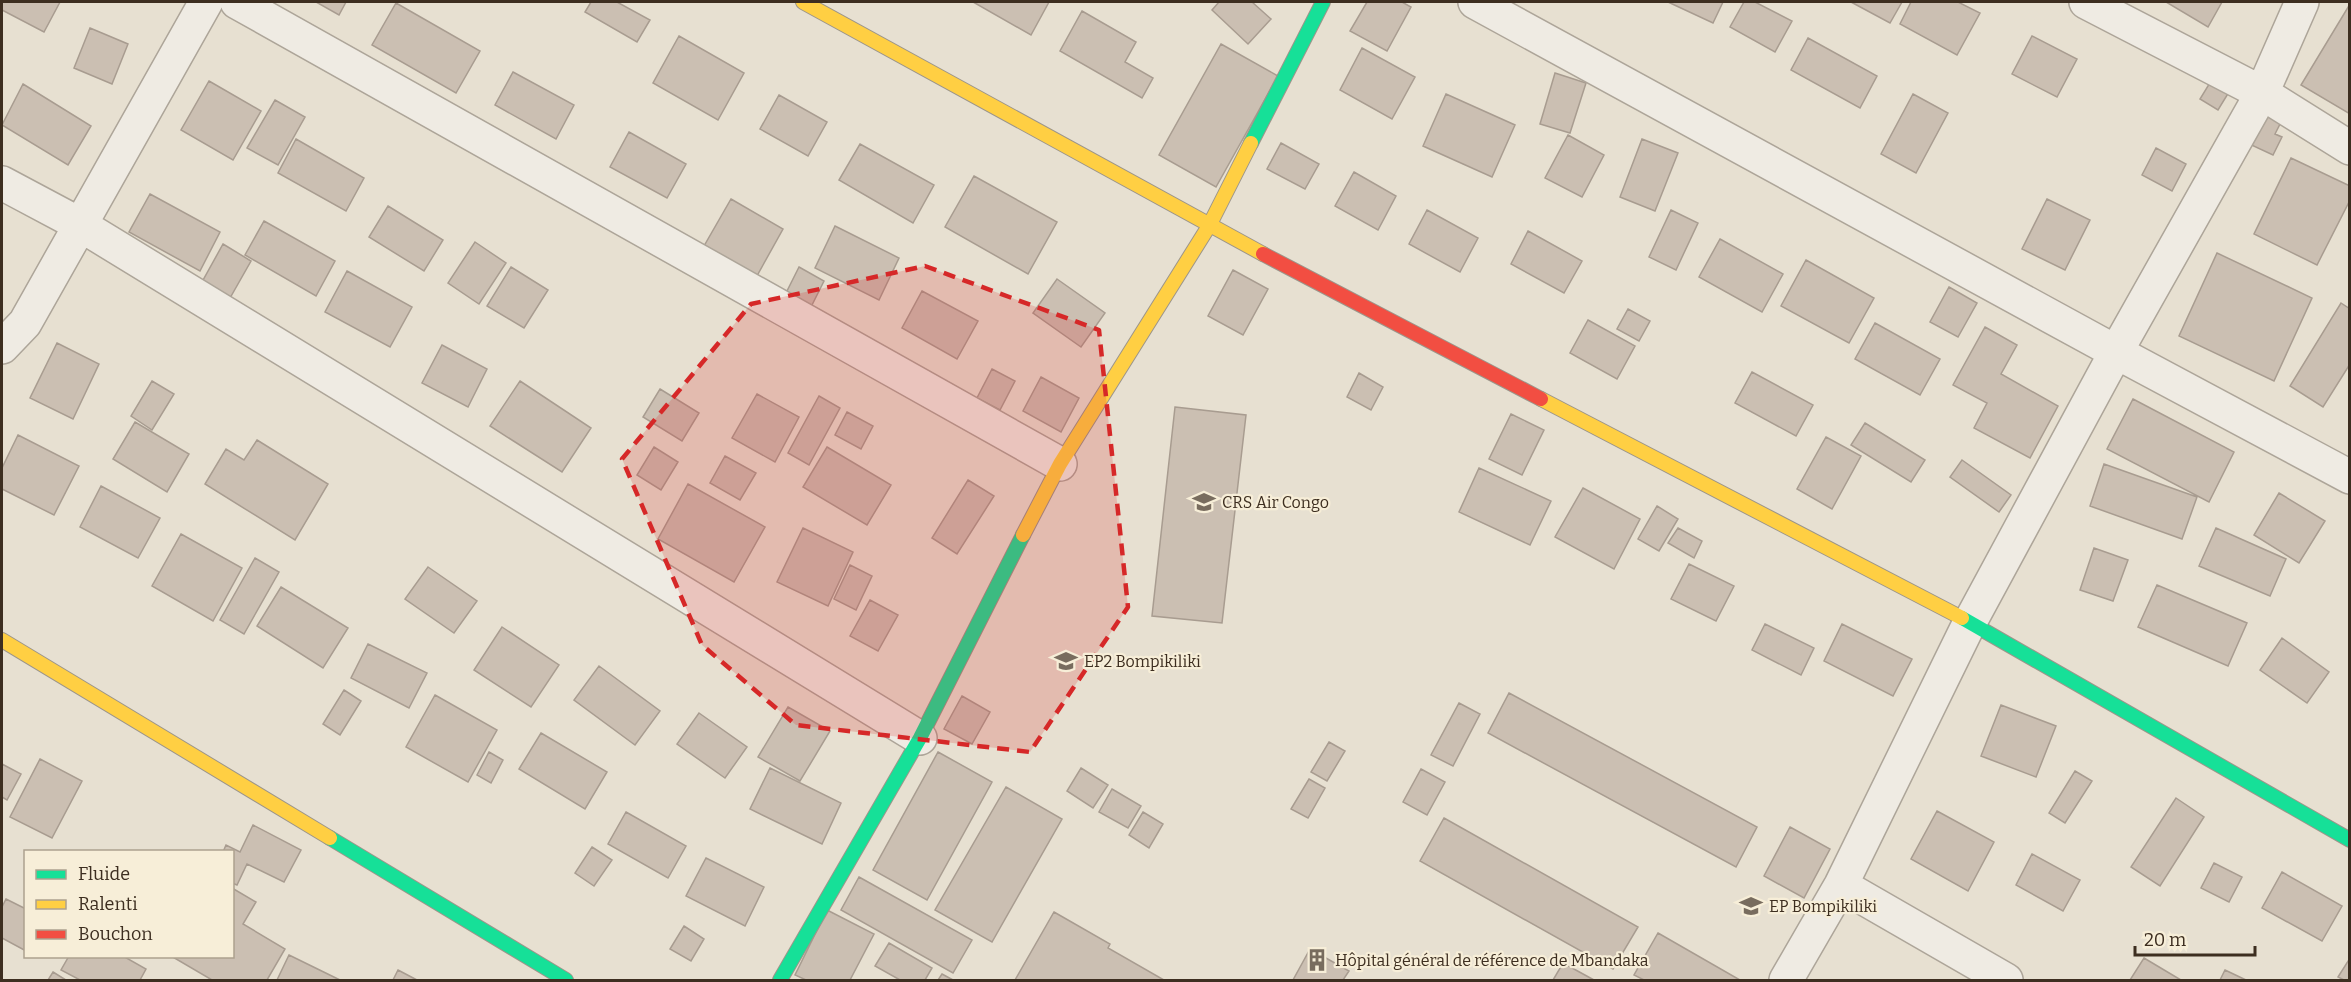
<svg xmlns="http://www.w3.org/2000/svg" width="2351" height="982" font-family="Bitter,serif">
	<rect width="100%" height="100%" fill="#e7e0d1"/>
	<path fill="#cbbfb2" stroke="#a89c90" stroke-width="1.5" d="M2 2H60L44 32 2 10Z
		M316 2H346L339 15Z
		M591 2H617L650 20 637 42 585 12Z
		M973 2H1049L1031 35Z
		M1219 2H1252L1271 19 1248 44 1212 10Z
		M1367 2H1402L1411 7 1387 51 1350 31Z
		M1668 2H1723L1713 23Z
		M1744 2H1755L1792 21 1775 52 1730 27Z
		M1851 2H1902L1890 23Z
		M1911 2H1958L1980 13 1957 55 1900 24Z
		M2166 2H2222L2208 27Z
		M396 3 480 51 456 93 372 45Z
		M2350 4V114L2301 85Z
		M1082 11 1136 42 1125 62 1153 78 1142 98 1060 51Z
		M90 28 128 44 112 84 74 68Z
		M679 36 744 73 718 120 653 83Z
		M2032 36 2077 59 2057 97 2012 74Z
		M1808 38 1877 76 1860 108 1791 70Z
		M1221 44 1278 76 1216 187 1159 155Z
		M1362 48 1415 77 1392 119 1340 90Z
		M513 72 574 105 556 139 495 105Z
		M1555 73 1586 83 1570 133 1540 124Z
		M209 81 261 111 233 160 181 130Z
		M2211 81 2229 92 2218 110 2200 99Z
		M23 84 91 126 68 165 2 125Z
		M1446 94 1515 125 1492 177 1423 146Z
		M1913 94 1948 113 1916 173 1881 154Z
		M779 95 827 122 808 156 760 129Z
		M275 100 305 117 278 165 247 148Z
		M2261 113 2281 122 2275 134 2282 137 2273 155 2247 143Z
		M629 132 686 164 667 198 610 167Z
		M1568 135 1604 155 1582 197 1545 178Z
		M296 139 364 178 346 211 278 173Z
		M1642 139 1678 153 1655 211 1620 197Z
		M1281 143 1319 164 1305 189 1267 169Z
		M860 144 934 185 913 223 839 180Z
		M2156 148 2186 164 2172 191 2142 175Z
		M2291 158 2350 186V200L2317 265 2254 234Z
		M1354 172 1396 196 1378 230 1335 206Z
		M974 176 1057 222 1028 274 945 227Z
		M150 194 220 232 200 271 129 232Z
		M731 199 783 229 753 283 700 253Z
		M2047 199 2090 220 2065 270 2022 249Z
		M388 206 443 240 424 271 369 237Z
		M1427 210 1478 238 1460 272 1409 244Z
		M1671 210 1698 223 1676 270 1649 257Z
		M264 221 335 261 316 296 245 255Z
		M835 226 899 258 879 300 815 268Z
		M1528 231 1582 261 1564 293 1511 264Z
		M1720 239 1783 274 1762 312 1699 277Z
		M475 242 506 263 479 304 448 283Z
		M223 244 251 261 230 298 202 282Z
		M2217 253 2312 298 2274 381 2179 336Z
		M1806 260 1874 298 1849 343 1781 306Z
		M511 267 548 290 524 328 487 306Z
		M799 267 824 281 810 309 785 295Z
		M1233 270 1268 289 1243 335 1208 316Z
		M347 271 412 307 390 347 325 312Z
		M1057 279 1105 313 1081 347 1033 313Z
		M1949 287 1977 303 1958 337 1930 322Z
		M922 291 978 321 957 359 902 328Z
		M2341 303 2350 309V364L2323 407 2290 386Z
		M1628 309 1650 321 1639 341 1617 329Z
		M1588 320 1635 346 1617 379 1570 353Z
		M1875 323 1940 359 1920 395 1855 359Z
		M1985 327 2017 345 2001 374 2058 406 2030 458 1974 428 1987 403 1953 385Z
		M57 343 99 364 73 419 30 398Z
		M442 345 487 369 468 407 422 383Z
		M992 369 1015 381 1000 410 977 398Z
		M1752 372 1813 405 1796 436 1735 403Z
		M1359 373 1383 387 1371 410 1347 397Z
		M1041 377 1079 398 1061 432 1023 411Z
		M152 381 174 394 152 430 131 416Z
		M520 381 591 428 562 472 490 426Z
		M660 389 699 413 682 441 643 417Z
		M757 394 799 417 775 462 732 438Z
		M819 396 840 408 809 465 788 453Z
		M2133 399 2234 452 2209 502 2107 449Z
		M1175 407 1246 415 1222 623 1152 616Z
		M847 412 873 426 861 449 835 435Z
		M1511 414 1544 430 1522 475 1489 459Z
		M135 422 189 454 167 492 113 459Z
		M1865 423 1925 460 1911 482 1851 445Z
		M18 435 79 466 54 515 2 489V468Z
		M1826 437 1861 456 1832 509 1797 489Z
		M257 440 328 484 295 540 205 484 226 449 244 460Z
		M654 447 678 462 661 490 637 475Z
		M827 447 891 485 867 525 803 487Z
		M725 456 756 473 740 500 710 483Z
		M1962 460 2011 495 1999 512 1950 477Z
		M2104 464 2197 497 2182 539 2090 506Z
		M1479 468 1551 501 1530 545 1459 512Z
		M968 480 994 496 957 554 932 538Z
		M688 484 765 527 734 582 658 539Z
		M101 486 160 518 138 558 80 527Z
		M1583 488 1640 519 1614 569 1555 537Z
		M2279 493 2325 521 2299 563 2254 535Z
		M1657 506 1678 519 1659 551 1638 539Z
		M803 528 853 552 828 606 777 582Z
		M1678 528 1702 541 1694 558 1668 543Z
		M2216 528 2286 559 2270 596 2199 566Z
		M181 534 242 568 213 621 152 586Z
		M2094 548 2128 560 2113 601 2080 590Z
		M255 558 279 572 244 634 220 620Z
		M1689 564 1734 586 1716 621 1671 599Z
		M850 565 872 576 856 610 834 599Z
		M428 567 477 601 454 633 405 599Z
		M2157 585 2247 623 2228 666 2138 627Z
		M281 587 348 628 323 668 257 626Z
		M870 600 898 615 878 651 850 636Z
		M1765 624 1814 648 1801 675 1752 650Z
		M1842 624 1912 659 1893 696 1824 661Z
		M502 627 559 665 531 707 474 670Z
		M2282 638 2329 672 2307 703 2260 670Z
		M368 644 427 673 409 708 351 678Z
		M599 666 660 711 635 745 574 700Z
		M344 690 361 701 340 735 323 724Z
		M1509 693 1757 827 1736 867 1488 733Z
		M435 695 497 730 468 782 406 747Z
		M962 696 990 712 972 744 944 729Z
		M1459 703 1480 714 1453 766 1431 755Z
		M2001 705 2056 726 2036 777 1981 756Z
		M788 707 830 731 800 781 758 757Z
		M699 713 747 747 725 778 677 744Z
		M541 733 607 772 585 809 519 769Z
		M1329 742 1345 751 1327 781 1311 772Z
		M489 752 503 760 491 783 477 775Z
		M938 752 992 782 927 900 873 870Z
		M40 759 82 781 52 838 10 817Z
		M2 764 21 774 7 800 2 797Z
		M770 768 841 803 822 844 750 809Z
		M1081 768 1108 785 1093 808 1067 791Z
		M1421 769 1445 782 1427 815 1403 802Z
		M2075 771 2092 781 2065 823 2049 813Z
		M1309 779 1325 788 1308 818 1291 809Z
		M1006 787 1062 819 992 942 935 910Z
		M1112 789 1141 806 1128 828 1099 812Z
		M2176 798 2204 817 2160 886 2131 867Z
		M1937 811 1994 842 1968 891 1911 859Z
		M626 812 686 846 668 878 608 844Z
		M1143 812 1163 824 1149 848 1129 835Z
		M1444 818 1638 927 1613 969 1420 861Z
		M253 825 301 850 284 882 247 864 237 885 232 883V852H223L226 845 240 852Z
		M1790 827 1830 849 1804 898 1764 876Z
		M592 847 612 860 594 886 575 873Z
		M2032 854 2080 880 2063 911 2016 885Z
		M706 858 764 887 745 926 686 896Z
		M2214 863 2242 877 2229 902 2201 888Z
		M2282 872 2342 906 2322 941 2262 908Z
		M859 877 972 940 953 973 841 910Z
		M232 888 256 902 243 924 285 949 267 980H212L171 956H232Z
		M6 899 26 909V951L2 938V907Z
		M827 910 874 934 850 980H806L795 975Z
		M1054 912 1110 944 1108 948 1164 980H1015Z
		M684 926 704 939 691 961 670 949Z
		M1658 933 1740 980H1644L1634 975Z
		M889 943 932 968 925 980H900L875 966Z
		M1310 949 1349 971 1343 980H1293Z
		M289 955 340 980H277Z
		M69 956H123L146 969 140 980H80L61 970Z
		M2144 958 2181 980H2130Z
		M2350 958V980H2344L2338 977Z
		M1563 963 1594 980H1553Z
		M398 970 417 980H393Z
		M2225 970 2246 980H2220Z
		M53 972 66 980H48Z
		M942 974 953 980H938Z"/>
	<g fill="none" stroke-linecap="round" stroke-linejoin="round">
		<g stroke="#ada599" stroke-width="36">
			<path id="street" d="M237 2 1060 464
				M1475 2 2116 352 2350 477
				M2086 2 2262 93 2350 148
				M2 183 79 224 920 738
				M2 347 25 323 206 2
				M1841 885 2006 980
				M1786 980 1841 885 1970 622 2116 352 2262 93 2302 2"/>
		</g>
		<g stroke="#9c958a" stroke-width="16">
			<path id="fast" d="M1251 143 1323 2
				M1962 618 2350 840
				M330 838 566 980
				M780 980 920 738 1023 535"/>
		</g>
		<g stroke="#9c958a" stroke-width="16">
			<path id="slow" d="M803 2 1263 254
				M1541 399 1962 618
				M1023 535 1060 464 1209 226 1251 143
				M2 640 330 838"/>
		</g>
		<g stroke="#9c958a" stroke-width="16">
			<path id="jam" d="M1263 254 1541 399"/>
		</g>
		<use href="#street" stroke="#efebe3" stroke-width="33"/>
		<use href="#fast" stroke="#16e098" stroke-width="14"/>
		<use href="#slow" stroke="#ffcf43" stroke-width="14"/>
		<use href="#jam" stroke="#f24e42" stroke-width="14"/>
	</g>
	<path fill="#d62828" fill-opacity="0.2" stroke="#d62828" stroke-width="4.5" stroke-dasharray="12 8" stroke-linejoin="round" d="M925 266 1099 330 1128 607 1030 752 796 725 702 645 622 459 751 304Z"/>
	<defs>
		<g id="school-bare" transform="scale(1.8)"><path d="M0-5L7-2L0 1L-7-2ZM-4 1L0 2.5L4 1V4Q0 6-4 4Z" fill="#786c5e" stroke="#f7eed8" stroke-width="2.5" paint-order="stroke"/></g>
		<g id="building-bare" transform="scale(1.8)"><path d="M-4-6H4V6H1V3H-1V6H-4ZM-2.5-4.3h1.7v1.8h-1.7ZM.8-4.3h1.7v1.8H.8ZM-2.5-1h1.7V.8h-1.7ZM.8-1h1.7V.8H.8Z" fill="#786c5e" stroke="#f7eed8" stroke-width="2.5" paint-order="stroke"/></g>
	</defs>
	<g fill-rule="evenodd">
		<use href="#school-bare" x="1204" y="502"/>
		<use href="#school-bare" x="1066" y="661"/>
		<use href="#school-bare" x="1751" y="906"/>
		<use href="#building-bare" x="1317" y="960"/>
	</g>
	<g text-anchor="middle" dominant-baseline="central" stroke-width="4.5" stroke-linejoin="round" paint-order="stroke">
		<g font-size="16" fill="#3d2e20" stroke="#f7eed8" text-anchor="start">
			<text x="1222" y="502">CRS Air Congo</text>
			<text x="1084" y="661">EP2 Bompikiliki</text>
			<text x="1769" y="906">EP Bompikiliki</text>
			<text x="1335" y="960">Hôpital général de référence de Mbandaka</text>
		</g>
	</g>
	<rect width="2351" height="982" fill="none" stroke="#3d2e20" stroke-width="6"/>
	<rect x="24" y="850" width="210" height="108" fill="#f7eed8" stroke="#ada18e" stroke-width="1.5"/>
	<rect x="36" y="870" width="30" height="9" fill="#16e098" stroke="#ada18e" stroke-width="1.5"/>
	<text x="78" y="880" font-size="18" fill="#3d2e20">Fluide</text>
	<rect x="36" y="900" width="30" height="9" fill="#ffcf43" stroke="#ada18e" stroke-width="1.5"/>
	<text x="78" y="910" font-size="18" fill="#3d2e20">Ralenti</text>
	<rect x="36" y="930" width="30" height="9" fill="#f24e42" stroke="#ada18e" stroke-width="1.5"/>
	<text x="78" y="940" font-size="18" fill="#3d2e20">Bouchon</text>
	<path d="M2135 946v9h120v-9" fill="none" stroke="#3d2e20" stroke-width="3"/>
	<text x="2144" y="946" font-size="18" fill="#3d2e20" stroke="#f7eed8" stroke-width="4.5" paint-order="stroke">20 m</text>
</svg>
